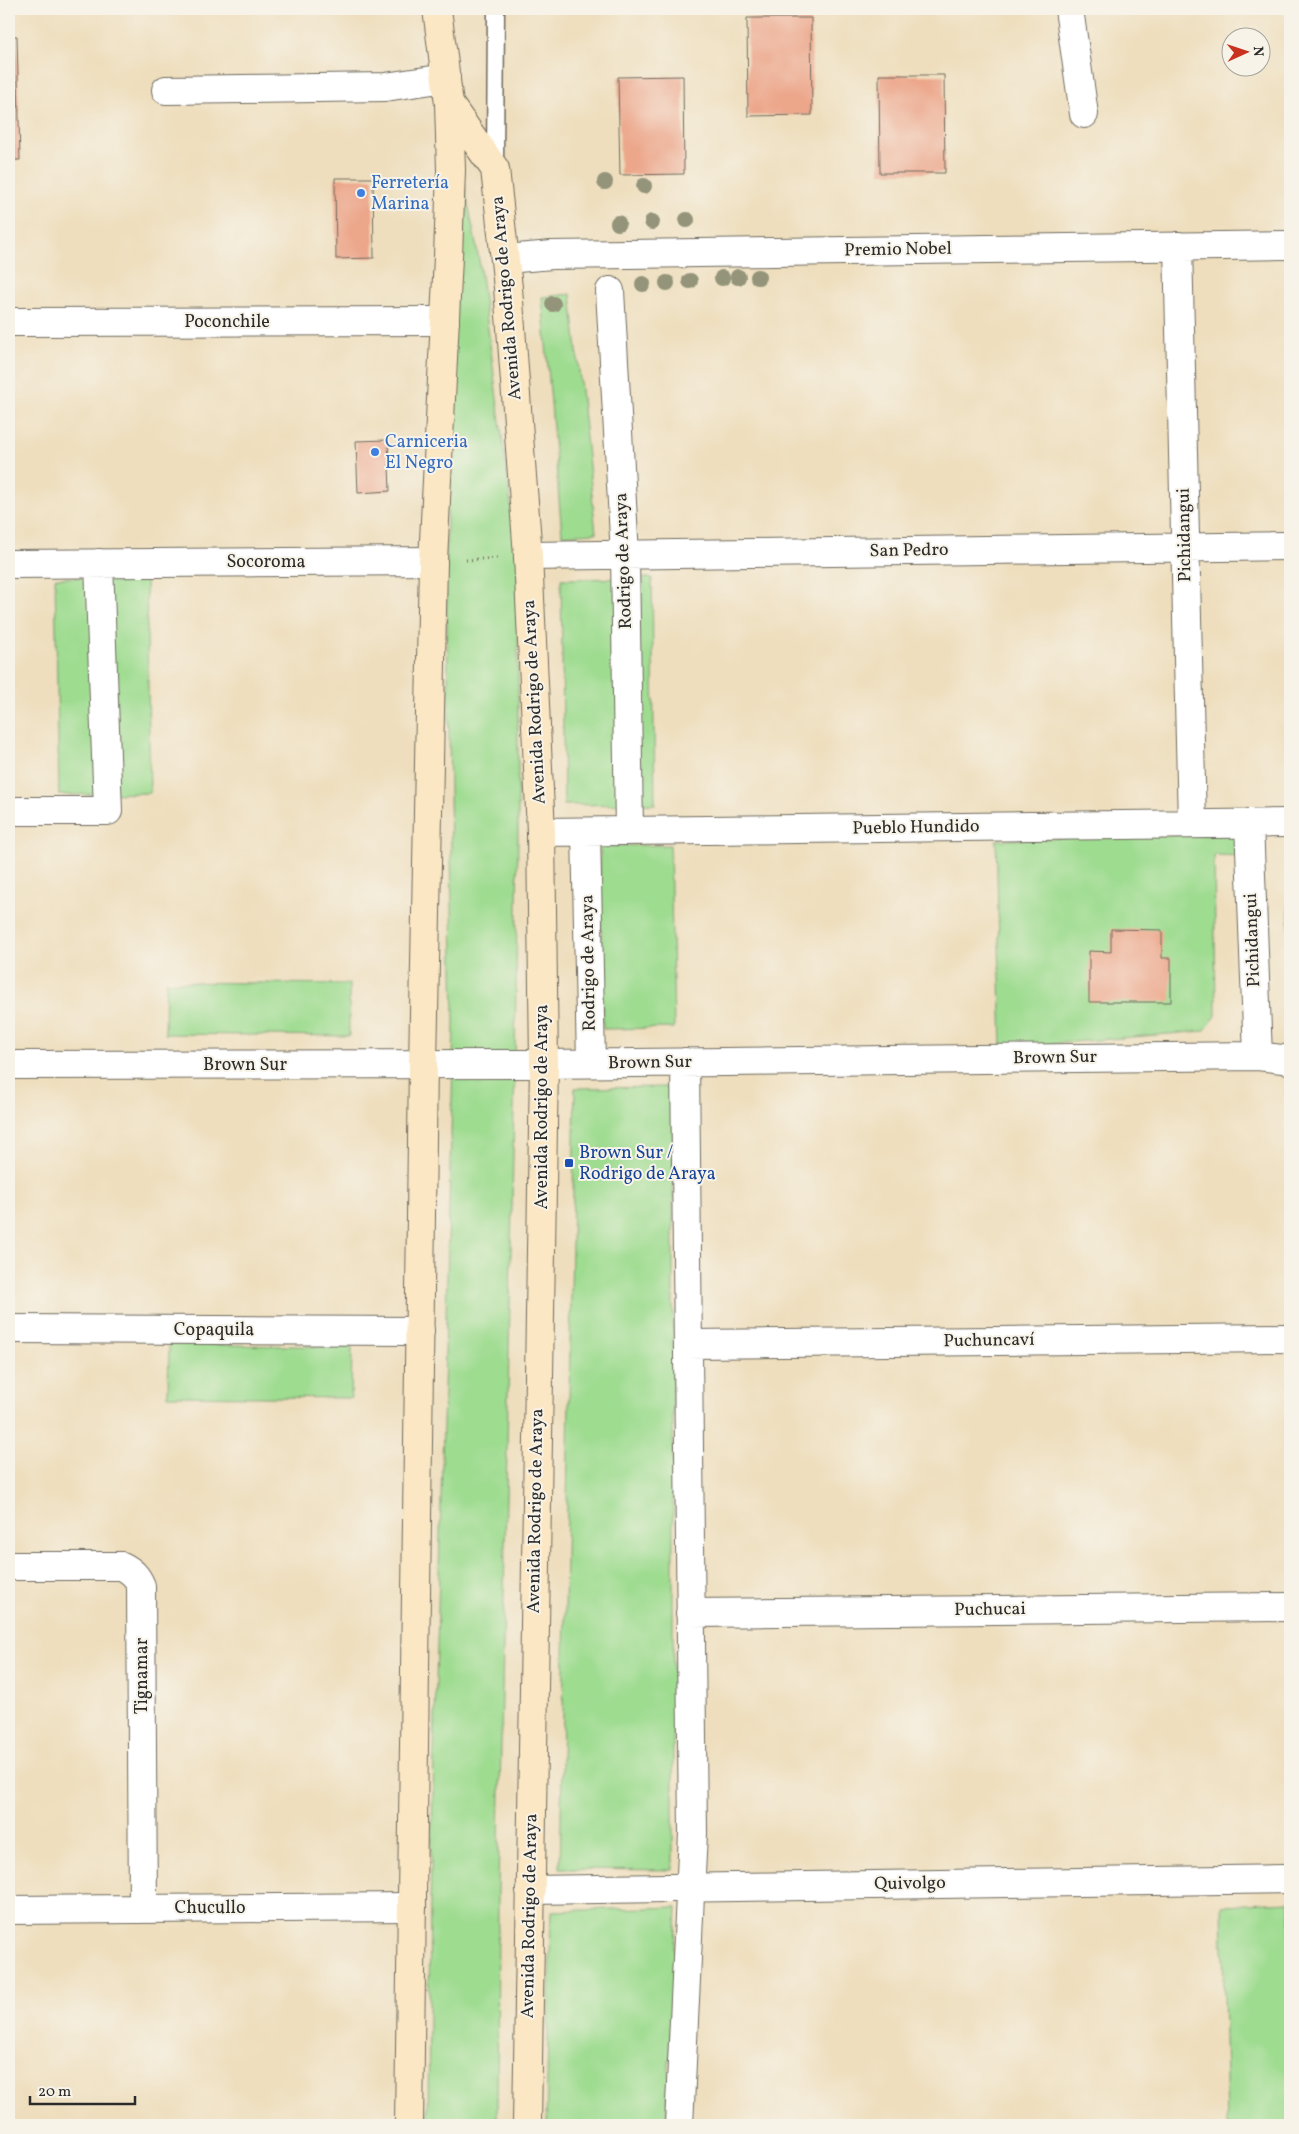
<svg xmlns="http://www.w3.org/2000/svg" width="1299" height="2134" font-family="Vollkorn,serif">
	<rect width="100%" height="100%" fill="#f7f3e8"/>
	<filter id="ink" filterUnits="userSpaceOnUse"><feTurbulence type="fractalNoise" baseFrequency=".02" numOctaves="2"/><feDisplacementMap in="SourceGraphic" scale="10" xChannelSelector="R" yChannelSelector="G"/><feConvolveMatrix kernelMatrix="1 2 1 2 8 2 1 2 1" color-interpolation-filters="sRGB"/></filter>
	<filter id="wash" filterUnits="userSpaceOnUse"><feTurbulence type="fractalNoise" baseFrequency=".0096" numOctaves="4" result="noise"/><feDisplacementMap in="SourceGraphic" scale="20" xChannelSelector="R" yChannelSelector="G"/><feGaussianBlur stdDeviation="1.12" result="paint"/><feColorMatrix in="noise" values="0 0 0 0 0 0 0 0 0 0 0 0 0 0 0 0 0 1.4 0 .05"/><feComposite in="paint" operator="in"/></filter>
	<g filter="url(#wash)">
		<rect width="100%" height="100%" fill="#eedebd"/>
		<path fill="#9edc90" stroke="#64845e" d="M455 136 479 260 518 559V832L515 1057 498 1890 497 2125H428L430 1903 454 1023 446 561Z
			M571 294 596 533 562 535 542 297Z
			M146 576 150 793 59 795 55 578Z
			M652 578 655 804 564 805 561 579Z
			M1287 833H1290V961Z
			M1234 834 1243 856 1214 855 1216 1016 1204 1031 1002 1048 996 840Z
			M670 845 674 1028 603 1029 600 846Z
			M166 982 349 984V1036L165 1034Z
			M673 1087V1870L560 1869 575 1088Z
			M169 1344 352 1347 351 1398 168 1396Z
			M1290 1902V2125H1227L1222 1905Z
			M677 1907 666 2125H546L551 1911Z"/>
		<g id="blocks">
			<path fill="#eca68a" d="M747 18H811L812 115 748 116Z
				M9 36H17L20 160H9Z
				M879 75H944L945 173H880Z
				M683 76 684 174 620 175 618 77Z
				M335 178H373L374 258 336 259Z
				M388 440 390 491 358 493 356 441Z
				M1111 929 1162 930V958H1171V1002H1089V951L1111 952Z"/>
		</g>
	</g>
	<g filter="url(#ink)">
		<use href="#blocks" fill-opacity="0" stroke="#6f6a5e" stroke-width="1"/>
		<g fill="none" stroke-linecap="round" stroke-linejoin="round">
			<g stroke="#6f6a5e" stroke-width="19">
				<path id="service" d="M495 167 496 9"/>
			</g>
			<g stroke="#6f6a5e" stroke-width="30">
				<path id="minor" d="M1069 9 1084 114
					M166 90 385 87 446 78
					M1178 246 1192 824
					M506 259 552 255 628 254 1290 245
					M610 291 625 555 629 831
					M9 322 445 321
					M528 556 1290 546
					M9 564 433 561
					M9 811H108L99 563
					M1249 823 1258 1056
					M541 832 1290 823
					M586 832 591 1063
					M9 1065 544 1064 1258 1056 1290 1060
					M9 1329 420 1331
					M688 1344 1290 1338
					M9 1566H122C132 1571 137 1576 141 1586L143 1909
					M690 1613 1290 1607
					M530 1890 1290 1879
					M9 1910 412 1907
					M679 2125 693 1833 685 1062"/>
			</g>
			<g stroke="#6f6a5e" stroke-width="30">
				<path id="secondary" d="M449 104 495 169 508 288 528 556 541 832 544 1064 527 2125
					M409 2125 423 1064 433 561 448 257 451 170 449 104 437 9"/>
			</g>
			<path stroke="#6f6a5e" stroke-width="3" stroke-dasharray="1 4" stroke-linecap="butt" d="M466 560 497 558"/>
			<use href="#service" stroke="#fff" stroke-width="16"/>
			<use href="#minor" stroke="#fff" stroke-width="28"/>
			<use href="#secondary" stroke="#fbe7c3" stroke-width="28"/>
		</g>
		<g fill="#93947a">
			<circle cx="605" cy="182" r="8"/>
			<circle cx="644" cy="186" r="8"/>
			<circle cx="687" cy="220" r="8"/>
			<circle cx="652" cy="222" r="8"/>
			<circle cx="618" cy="223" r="8"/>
			<circle cx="738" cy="277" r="8"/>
			<circle cx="758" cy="277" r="8"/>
			<circle cx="722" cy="278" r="8"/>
			<circle cx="690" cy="281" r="8"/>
			<circle cx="667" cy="283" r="8"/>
			<circle cx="643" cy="284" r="8"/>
			<circle cx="553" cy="304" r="8"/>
		</g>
	</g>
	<g fill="#3f7fe0" stroke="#f7f3e8" stroke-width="2">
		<circle cx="361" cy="193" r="5"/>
		<circle cx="375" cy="452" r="5"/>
	</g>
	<rect fill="#1a4fb4" stroke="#f7f3e8" stroke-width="2" x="564" y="1158" width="10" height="10" rx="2.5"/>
	<g text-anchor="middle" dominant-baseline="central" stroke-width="4" stroke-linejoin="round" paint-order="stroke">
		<g font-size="18" fill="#366cbe" stroke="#f7f3e8" text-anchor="start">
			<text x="371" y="183">Ferretería<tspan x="371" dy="21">Marina</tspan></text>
			<text x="385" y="442">Carniceria<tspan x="385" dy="21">El Negro</tspan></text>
		</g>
		<g font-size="18" fill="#2b2b2b" stroke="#f7f3e8">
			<text transform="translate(898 250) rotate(-1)">Premio Nobel</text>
			<text transform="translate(507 298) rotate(-95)">Avenida Rodrigo de Araya</text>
			<text x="227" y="322">Poconchile</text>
			<text transform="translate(1185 535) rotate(-91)">Pichidangui</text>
			<text transform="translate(909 551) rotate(-1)">San Pedro</text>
			<text transform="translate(624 561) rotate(-92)">Rodrigo de Araya</text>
			<text x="266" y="562">Socoroma</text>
			<text transform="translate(535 702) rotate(-93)">Avenida Rodrigo de Araya</text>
			<text transform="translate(916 828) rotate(-1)">Pueblo Hundido</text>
			<text transform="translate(1253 940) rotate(-92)">Pichidangui</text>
			<text transform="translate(589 963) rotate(-91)">Rodrigo de Araya</text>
			<text transform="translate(1055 1058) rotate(-1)">Brown Sur</text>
			<text transform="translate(650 1063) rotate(-1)">Brown Sur</text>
			<text x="245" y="1065">Brown Sur</text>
			<text transform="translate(542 1107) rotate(-90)">Avenida Rodrigo de Araya</text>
			<text x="214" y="1330">Copaquila</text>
			<text transform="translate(989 1341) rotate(-1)">Puchuncaví</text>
			<text transform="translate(536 1511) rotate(-89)">Avenida Rodrigo de Araya</text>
			<text transform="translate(990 1610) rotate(-1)">Puchucai</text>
			<text transform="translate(142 1676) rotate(-90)">Tignamar</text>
			<text transform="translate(910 1884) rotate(-1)">Quivolgo</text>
			<text x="210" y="1908">Chucullo</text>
			<text transform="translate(530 1916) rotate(-89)">Avenida Rodrigo de Araya</text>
		</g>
		<g font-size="18" fill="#164399" stroke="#f7f3e8" text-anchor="start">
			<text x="579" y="1153">Brown Sur /<tspan x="579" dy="21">Rodrigo de Araya</tspan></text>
		</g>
	</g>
	<rect width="1299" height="2134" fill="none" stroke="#f7f3e8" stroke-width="30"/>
	<g transform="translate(1246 52) rotate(87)"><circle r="24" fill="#f7f3e8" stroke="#a5a39c"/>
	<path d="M0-4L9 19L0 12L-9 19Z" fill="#c8321e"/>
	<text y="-8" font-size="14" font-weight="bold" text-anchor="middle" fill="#2b2b2b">N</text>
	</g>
	<path d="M30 2096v8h105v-8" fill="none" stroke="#2b2b2b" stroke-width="2.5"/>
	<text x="38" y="2096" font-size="15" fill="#2b2b2b" stroke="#f7f3e8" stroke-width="4" paint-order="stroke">20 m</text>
</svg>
